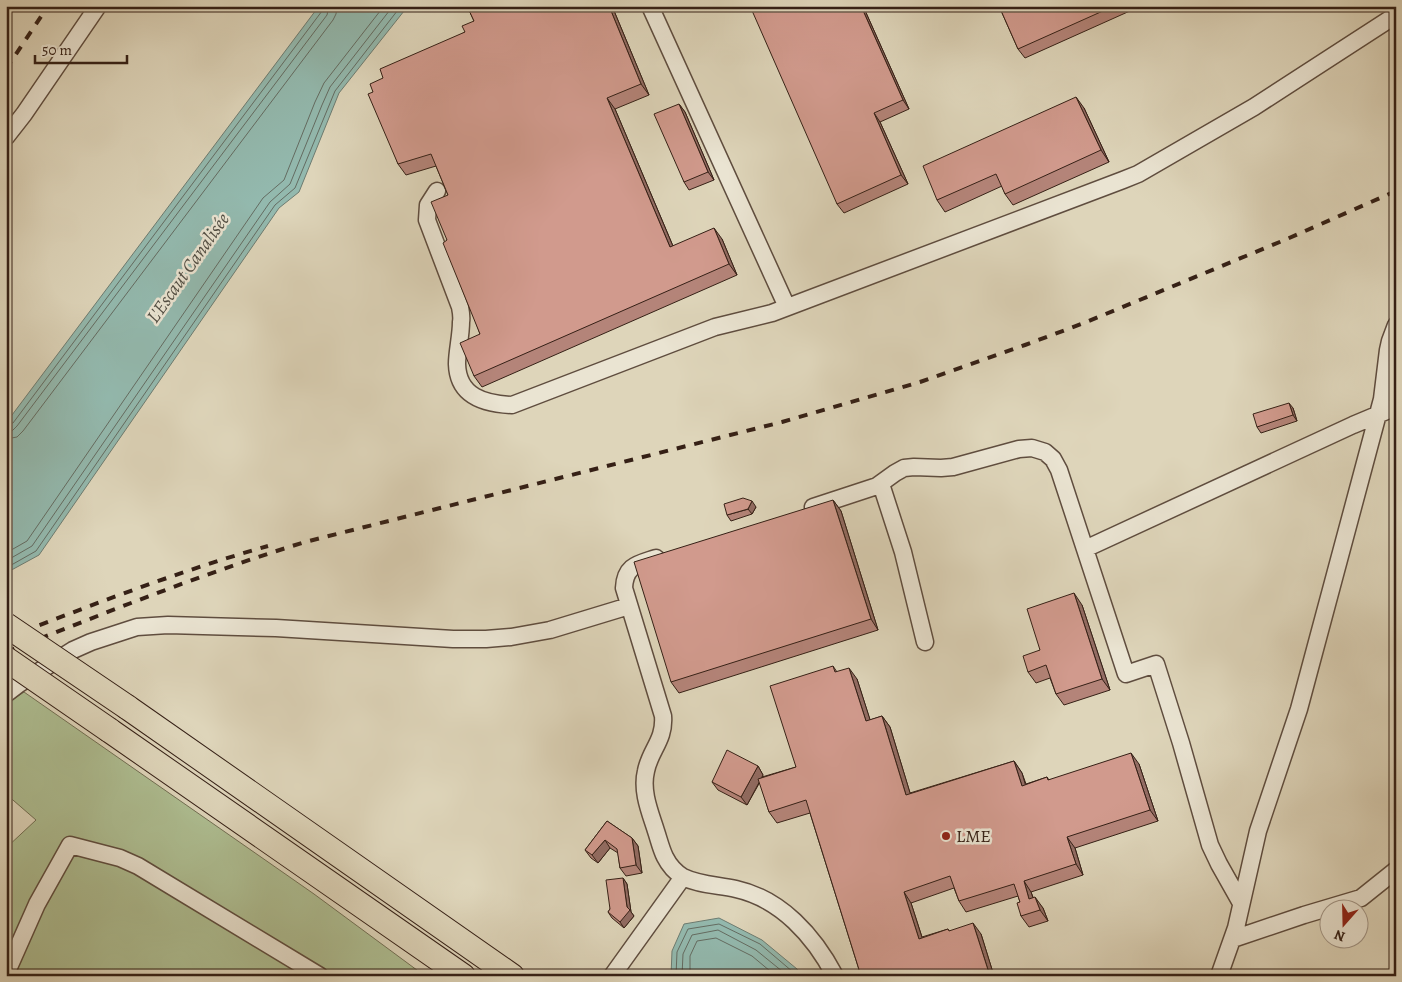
<svg xmlns="http://www.w3.org/2000/svg" width="1402" height="982" font-family="Alegreya,serif">
	<rect width="100%" height="100%" fill="#ded5ba"/>
	<filter id="stains"><feTurbulence type="fractalNoise" baseFrequency=".004" numOctaves="4"/><feColorMatrix values="0 0 0 0 .2 0 0 0 0 .09 0 0 0 0 .02 0 0 0 .5 -.17"/></filter>
	<radialGradient id="worn" r=".72"><stop offset=".6" stop-color="#630" stop-opacity="0"/><stop offset="1" stop-color="#630" stop-opacity=".3"/></radialGradient>
	<path fill="#aebe92" stroke="#726f54" d="M24 692 314 894 425 976H6V848L36 820 6 794V704Z"/>
	<path fill="#93b9ae" stroke="#6d7c71" d="M319 6H408L339 93 299 192 279 208 39 555 6 573V423Z
		M719 918 762 940 797 969 801 976H671L672 951 684 924Z"/>
	<g fill="none" stroke-linecap="round" stroke-linejoin="round">
		<path stroke="#646c62" stroke-width="1" d="M6 425 13 423 322 11 323 6
			M6 431H12L17 426 327 15 329 6
			M6 439 17 437 23 431 333 20 336 14 337 6
			M6 553 27 541 263 198 284 180 315 102 324 83 384 6
			M6 561 32 546 270 202 290 184 322 105 330 87 393 6
			M6 568 36 551 275 205 295 188 335 91 401 6
			M676 976 677 952 688 929 719 924 760 944 793 972 796 976
			M682 976 683 954 692 935 718 930 756 950 788 976
			M690 976V956L697 941 716 938 752 956 776 976"/>
		<g stroke="#5f4d3f" stroke-width="19">
			<path id="minor" d="M650 6 787 307
				M6 137 24 114 98 6
				M437 191 428 205 427 220 460 307C461 312 462 317 461 322 461 336 457 351 457 364 458 397 485 404 512 405L715 327 772 313 1123 180 1138 174 1254 107 1396 15
				M881 484 903 552 925 642
				M813 507 877 486 895 473 904 468 914 467 941 468 953 467 1019 449 1032 448 1045 452 1053 459 1059 470 1126 674 1156 664 1181 743 1210 845 1219 864 1241 903
				M1085 549 1353 425 1396 407
				M6 694 19 684 73 650 91 642 137 627 168 625 276 628 453 639H486L511 637 550 630 629 606
				M683 877C699 885 718 885 736 889 781 899 814 936 835 976
				M1233 939 1304 915 1361 898 1396 870
				M6 974 37 904 70 845 120 858 138 866 320 976
				M612 976 683 877C675 872 669 865 665 857 661 849 659 840 656 831 650 812 641 791 646 771 650 750 665 740 663 716L624 588C625 565 638 564 656 558
				M1219 976 1236 928 1258 831 1299 709 1359 485 1382 399 1388 350 1390 341 1396 325"/>
		</g>
		<g stroke="#352016" stroke-width="26">
			<path id="highway" d="M127 707 512 976
				M109 730 463 976"/>
		</g>
		<use href="#minor" stroke="#eae4d2" stroke-width="16"/>
		<use href="#highway" stroke="#ded5ba" stroke-width="24"/>
		<path stroke="#352016" stroke-width="4" stroke-dasharray="9 9" stroke-linecap="butt" d="M6 69 48 6
			M6 638C92 605 179 571 268 546
			M6 652C105 613 204 573 305 542L782 422 920 382 1025 345 1084 323 1287 239 1396 191"/>
		<g stroke="#352016" stroke-width="26" stroke-linecap="butt">
			<path id="highway-bridge" d="M6 625 127 707
				M6 659 109 730"/>
		</g>
		<use href="#highway-bridge" stroke="#ded5ba" stroke-width="24"/>
	</g>
	<path fill="#b48479" stroke="#352016" d="M467 6H612L649 95 615 109 673 246 722 239 737 275 482 387 474 376 480 334 447 240 448 195 436 166 406 175 398 164 373 92 383 78 465 32 474 21Z
		M863 6 909 109 880 122 908 184 844 213 837 204Z
		M999 6H1141L1025 58 1018 49Z
		M679 104 685 112 714 180 689 190 684 182Z
		M1084 108 1109 162 1013 205 1005 194 1002 186 945 212 937 200Z
		M1293 408 1297 421 1261 433 1257 427Z
		M833 500 841 511 878 630 679 693 671 682Z
		M756 507 752 514 731 521 727 515Z
		M1082 605 1110 690 1064 705 1056 694 1050 678 1036 683 1028 672 1040 650Z
		M833 666 837 672 857 679 870 720 882 716 890 727 910 793 1014 761 1022 773 1026 784 1047 777 1049 780 1139 764 1158 821 1075 848 1083 875 1031 892 1033 897 1043 908 1048 921 1029 927 1021 916 1020 902 1018 896 966 912 959 901 954 888 911 903 922 937 948 929 949 931 981 934 994 976H861L810 813 777 823 769 812 760 782 747 805 718 790 712 782 758 766 763 775 762 777 796 767Z
		M607 821 632 838 638 846 642 873 626 876 620 868 618 853 610 848 598 863 591 858 585 850Z
		M623 878 627 884 631 912 634 916 624 928 612 918 608 912 610 909Z"/>
	<path fill="#926c63" stroke="#352016" d="M609 6H612L649 95 641 84Z
		M861 6H863L909 109 903 100Z
		M1076 97 1084 108 1109 162 1101 150Z
		M607 98 615 109 678 258 670 247Z
		M679 104 685 112 714 180 708 172Z
		M874 113 880 122 908 184 901 175Z
		M714 228 722 239 737 275 729 264Z
		M1289 403 1293 408 1297 421 1293 415Z
		M833 500 841 511 878 630 871 619Z
		M752 501 756 507 752 514 748 509Z
		M1074 593 1082 605 1110 690 1102 679Z
		M849 668 857 679 874 732 866 721Z
		M882 716 890 727 914 806 906 795Z
		M1131 753 1139 764 1158 821 1150 810Z
		M1014 761 1022 773 1029 797 1022 786Z
		M758 766 763 775 747 805 741 797Z
		M1067 837 1075 848 1083 875 1076 864Z
		M632 838 638 846 642 873 636 865Z
		M605 840 610 848 598 863 592 855Z
		M623 878 627 884 631 912 634 916 624 928 620 922 627 907Z
		M1024 881 1031 892 1037 910 1029 899Z
		M904 892 911 903 926 950 919 939Z
		M1035 897 1043 908 1048 921 1040 910Z
		M973 923 981 934 994 976H990Z"/>
	<path fill="#d19a8d" stroke="#352016" d="M467 6H609L641 84 607 98 670 247 714 228 729 264 474 376 460 343 480 334 443 243 447 240 431 202 448 195 431 154 398 164 368 94 373 92 370 84 383 78 380 69 465 32 462 26 474 21Z
		M750 6H861L903 100 874 113 901 175 837 204Z
		M999 6H1114L1018 49Z
		M1076 97 1101 150 1005 194 996 174 937 200 923 166Z
		M679 104 708 172 684 182 654 114Z
		M1289 403 1293 415 1257 427 1253 414Z
		M743 498 752 501 748 509 727 515 724 504Z
		M833 500 871 619 671 682 634 562Z
		M1074 593 1102 679 1056 694 1046 665 1028 672 1023 656 1040 650 1027 609Z
		M833 666 835 672 849 668 866 721 882 716 906 795 1014 761 1022 786 1047 777 1048 780 1131 753 1150 810 1067 837 1076 864 1024 881 1029 899 1035 897 1040 910 1021 916 1017 903 1020 902 1014 884 959 901 950 876 904 892 919 939 948 929 949 931 973 923 990 976H861L806 800 769 812 758 779 796 767 770 686Z
		M727 750 758 766 741 797 712 782Z
		M607 821 632 838 636 865 620 868 617 849 605 840 592 855 585 850Z
		M623 878 627 907 630 910 620 922 608 912 610 909 606 880Z"/>
	<circle fill="#8f2418" stroke="#eae4d2" stroke-width="2" cx="946" cy="836" r="5"/>
	<g text-anchor="middle" dominant-baseline="central" stroke-width="5" stroke-linejoin="round" paint-order="stroke">
		<g font-size="18" fill="#352016" stroke="#eae4d2" text-anchor="start">
			<text x="956" y="836">LME</text>
		</g>
		<g font-size="19" font-style="italic" fill="#514e44" stroke="#eae4d2">
			<text transform="translate(188 268) rotate(-55)">L'Escaut Canalisée</text>
		</g>
	</g>
	<rect width="1402" height="982" fill="none" stroke="#ded5ba" stroke-width="25"/>
	<rect x="8" y="8" width="1387" height="967" fill="none" stroke="#352016" stroke-width="2.5"/>
	<rect x="12" y="12" width="1377" height="957" fill="none" stroke="#352016"/>
	<g transform="translate(1344 924) rotate(200)"><circle r="24" fill="#eae4d2" stroke="#a29687"/>
	<path d="M0-4L9 19L0 12L-9 19Z" fill="#8f2418"/>
	<text y="-8" font-size="14" font-weight="bold" text-anchor="middle" fill="#352016">N</text>
	</g>
	<path d="M35 55v8h92v-8" fill="none" stroke="#352016" stroke-width="2.5"/>
	<text x="42" y="55" font-size="15" fill="#352016" stroke="#eae4d2" stroke-width="4" paint-order="stroke">50 m</text>
	<rect width="100%" height="100%" filter="url(#stains)"/>
	<rect width="100%" height="100%" fill="url(#worn)"/>
</svg>
